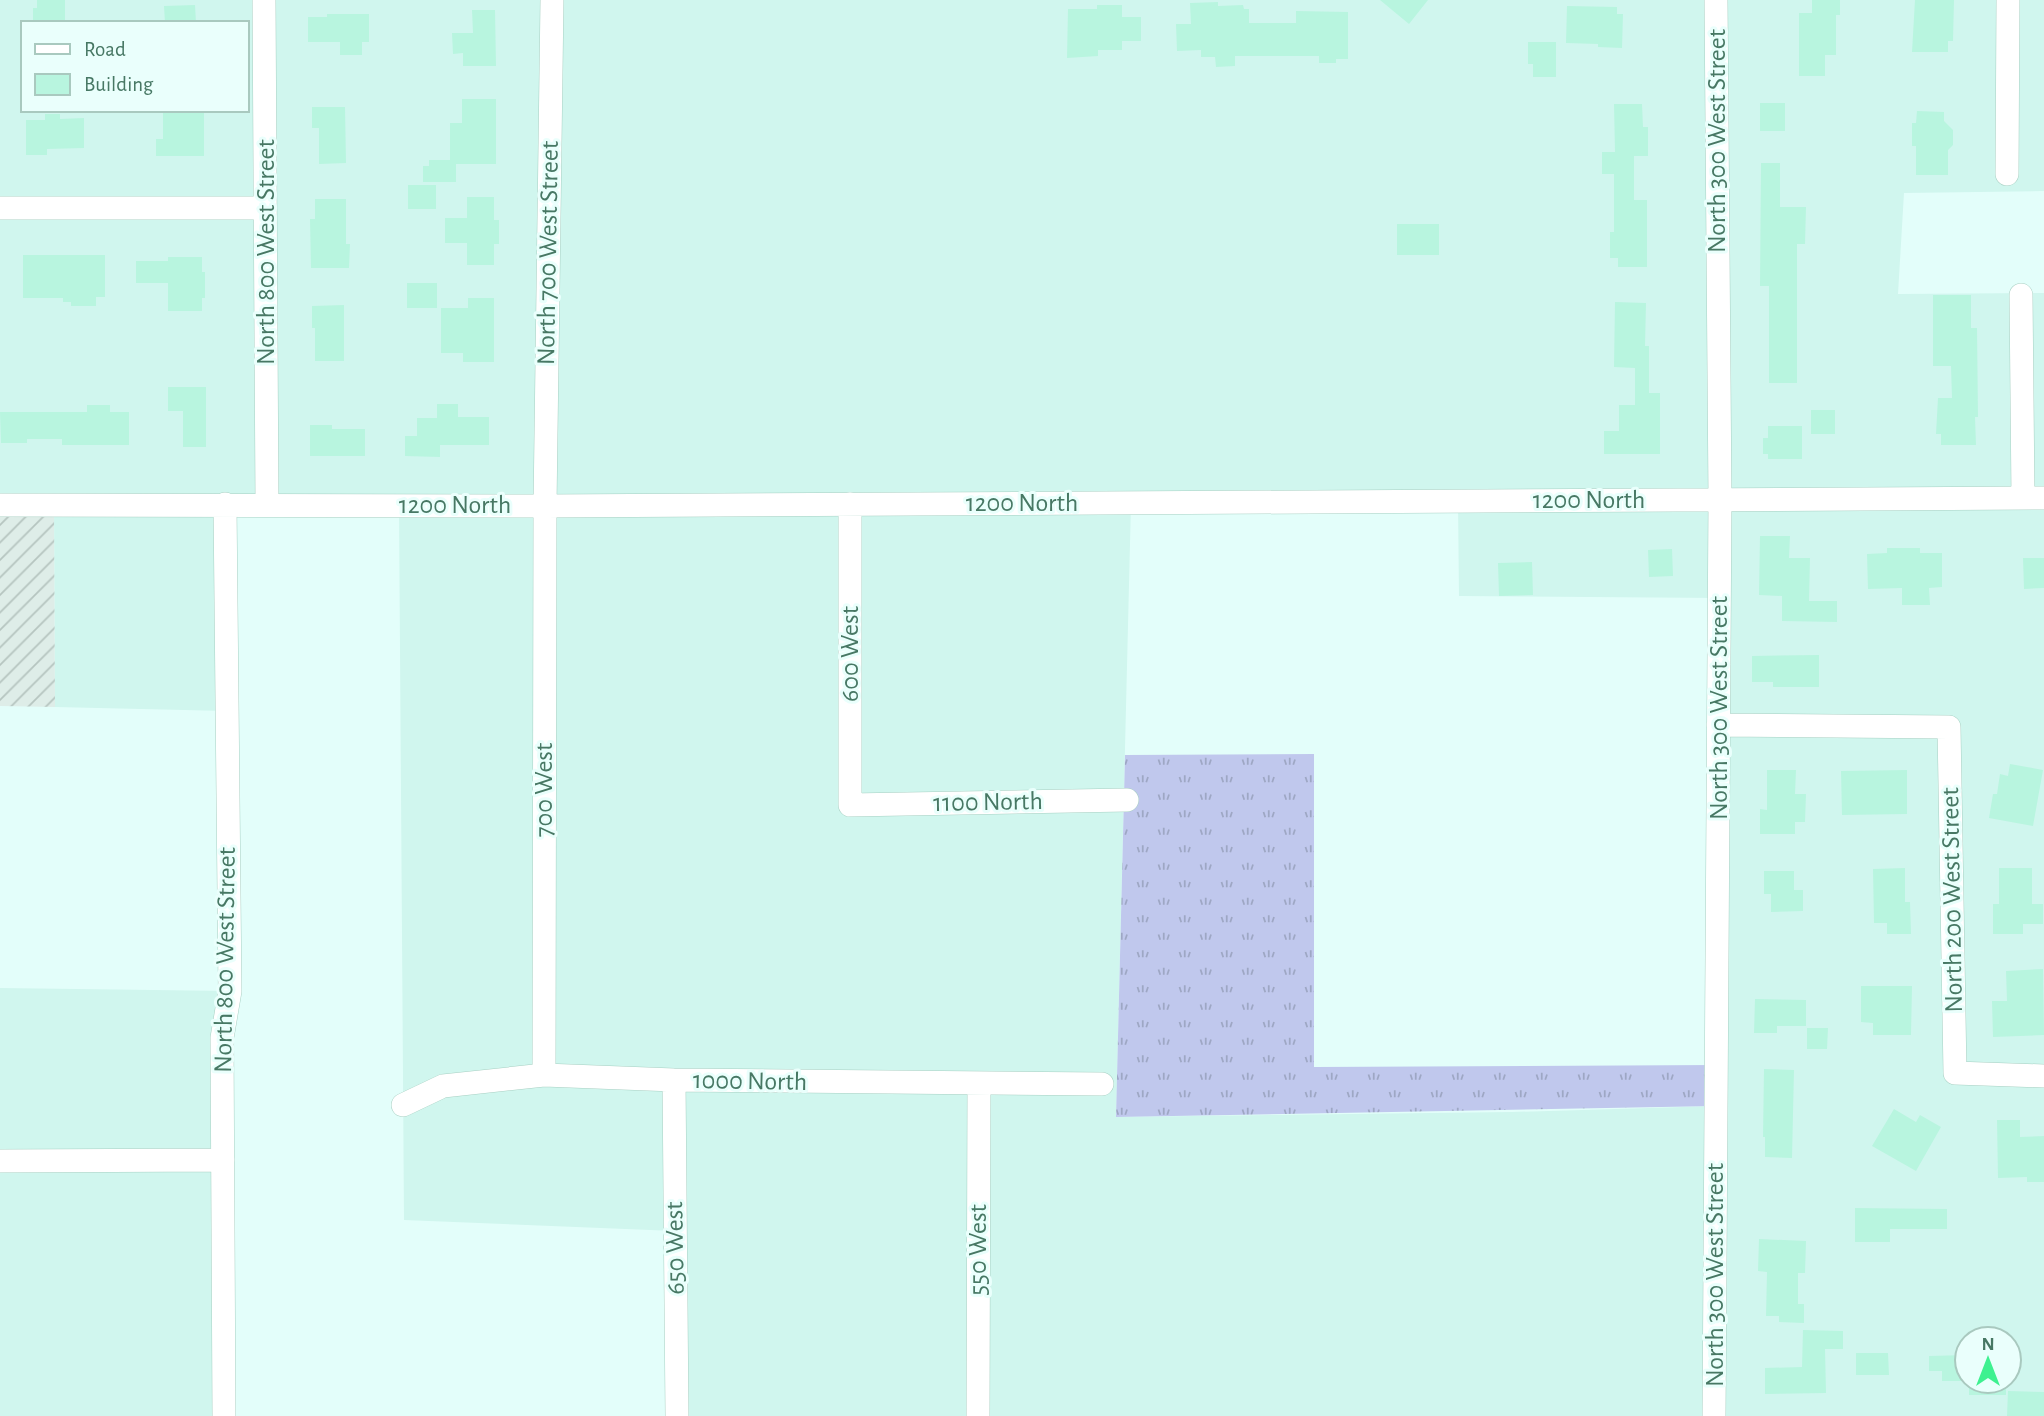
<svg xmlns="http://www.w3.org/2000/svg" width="2044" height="1416" font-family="'Alegreya Sans',sans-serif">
	<defs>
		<pattern id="industrial-furrows" width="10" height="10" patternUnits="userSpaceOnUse" patternTransform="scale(1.75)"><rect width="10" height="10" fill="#deede8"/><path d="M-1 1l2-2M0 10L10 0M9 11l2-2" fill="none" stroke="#b6c5c0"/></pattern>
		<pattern id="grass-tufts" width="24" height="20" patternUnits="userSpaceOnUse" patternTransform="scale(1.75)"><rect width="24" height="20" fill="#c0c8ed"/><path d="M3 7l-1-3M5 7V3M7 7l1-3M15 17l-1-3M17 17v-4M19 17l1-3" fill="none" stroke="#9ea7c4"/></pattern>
	</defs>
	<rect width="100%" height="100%" fill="#e3fefa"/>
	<path fill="#d0f6ee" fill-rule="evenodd" d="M0 0H2044V191L1904 193 1898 294 2044 293V1416H677L675 1231 404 1220 399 506 225 505 227 711 55 707 54 505H0ZM23 23H247V110H23ZM1458 501 1459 596 1719 598 1716 1106 1512 1112 1116 1117 1131 503ZM1967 1339H2009V1381H1967Z
		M0 988 230 991 224 1416H0Z"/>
	<path fill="url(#industrial-furrows)" d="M0 505H54L55 707 0 706Z"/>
	<path fill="url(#grass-tufts)" d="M1314 754V1067L1716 1065V1106L1116 1117 1125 755Z"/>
	<path fill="#b8f5df" d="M37 0H65V23H33V8H37Z
		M1380 0H1428L1409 24Z
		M1812 0H1840V15H1836V55H1825V76H1799V13H1812Z
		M1915 0H1954L1953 41H1948V52H1912Z
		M1218 2V6L1243 5 1244 9H1249V23H1296V11L1348 12V59H1336V63H1319V56H1235V66L1216 67 1215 57H1201V50L1177 51 1176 24H1191L1190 3Z
		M195 5 196 23H165L164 6Z
		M1097 5H1122V17H1141V41H1122V50H1098V56L1067 58 1068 9H1097Z
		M1567 6 1617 7V14H1623L1622 48 1598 47V44L1566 43Z
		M472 10H495L496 66H463V53L453 54 452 33H473Z
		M327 14H369V42H362V55H340V42H308V17H327Z
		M1528 42H1556V77H1533V64H1528Z
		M462 99H496V164H456V182H423V166H429V160H450V123H462Z
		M1760 103H1785V131H1760Z
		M1614 104H1642L1643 127H1648V156H1634V200H1647V267H1618V258H1610V232H1614V174H1602V152H1615Z
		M312 107H345L346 163 319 164V128H312Z
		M163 110H204V156H156V139H163Z
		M1917 111 1944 112V121L1953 130V145L1948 150V175H1916V146H1912V123H1916Z
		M45 114H60V119L84 118V148L47 149V155H26V120H45Z
		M1761 163H1780V207H1806L1805 244H1797V383H1769V286H1760Z
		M408 185H436V209H408Z
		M467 197H494V220H499V244H494V265H467V243H445V218H467Z
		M315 199H346V244H350L349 268H311L310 219H315Z
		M1397 224H1439V255H1397Z
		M23 255H105V297H96V306H71V302H63V298H23Z
		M168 257H202V272H205V298H202V311H168V283H136V261H168Z
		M407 283H437V308H407Z
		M1933 295H1971V328H1977L1978 417H1975L1976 445H1941V434H1936L1938 398H1952L1951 366H1933Z
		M468 298H494V362H463V353H441V308H468Z
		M1615 302 1646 303 1645 346H1649V393H1660V454H1604V431H1619V405H1635V368L1614 367Z
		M344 305V361H315V328H312V306Z
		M168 387H206V447H183V411H168Z
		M437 404H458V417H489V445H440V457L405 456V436H417V418H437Z
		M87 405H110V412H129V445H62V439H27V443H1L0 412H87Z
		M1811 410H1835V434H1811Z
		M310 425H332V429H365V456H310Z
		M1768 426H1802V459H1768V454H1763V438H1768Z
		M1760 536H1790L1789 558H1810L1809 601H1837V622L1782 621V596L1759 595Z
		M1887 548H1920V553H1942V587L1929 588 1930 605H1902V588L1868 589 1867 554 1887 553Z
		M1672 549 1673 576 1649 577 1648 550Z
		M2023 558H2044V588L2024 589Z
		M1532 562 1533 595 1499 596 1498 563Z
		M1819 655V687H1773V682H1752V656Z
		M2010 764 2043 770 2033 826 1989 818 1993 794H1997L2000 774 2008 776Z
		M1767 770H1796L1795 794H1806L1805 822H1795V834H1760V809L1767 810Z
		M1907 770V814L1842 815 1841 771Z
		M1905 868V902H1910L1911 934H1887V923H1874L1873 869Z
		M1999 868H2032V904H2043V924H2023V934H1993V904H1999Z
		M1764 871H1794V890H1803V911L1771 912V894H1764Z
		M2043 969 2044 1035 1993 1037 1992 1001H2007L2006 971Z
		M1861 986H1912L1911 1035H1873V1023L1861 1022Z
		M1755 999 1806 1000V1026H1777V1033H1754Z
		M1807 1028H1828L1827 1049H1807Z
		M1764 1069 1794 1070 1792 1158 1765 1157V1137H1763Z
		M1894 1109 1916 1122 1920 1115 1941 1127 1916 1171 1872 1146Z
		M1997 1120H2020V1137L2044 1136V1182H2027V1177L1998 1178Z
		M1855 1208 1947 1209V1229H1890V1242H1855Z
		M1759 1239 1806 1241 1805 1273H1798V1304H1804V1323L1779 1322V1316H1766L1767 1272 1758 1271Z
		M1803 1330 1843 1331V1349H1825L1826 1393 1765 1394V1368L1802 1367Z
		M1856 1353H1888L1889 1375H1856Z
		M1967 1355V1381H1942V1371H1929V1356Z
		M1969 1381H2006V1395H1969Z
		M2008 1391 2044 1392V1416H2007Z"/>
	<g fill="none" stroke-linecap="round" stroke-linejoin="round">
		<g stroke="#a8d0c3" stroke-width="24">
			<path id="minor" d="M264 0 267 504
				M2007 174 2008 0
				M0 208H265
				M2021 295 2023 498
				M850 504V805L1127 800
				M0 505 545 506 2044 498
				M1718 725 1949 727 1955 1073 2044 1076
				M544 1075 545 506 552 0
				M674 1080 677 1416
				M403 1105 443 1086 544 1075 674 1080 1102 1084
				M0 1161 223 1160
				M224 1416 222 1038 230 991 225 504
				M978 1416 979 1084
				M1714 1416 1720 500 1716 0"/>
		</g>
		<use href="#minor" stroke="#fff" stroke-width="23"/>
	</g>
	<g text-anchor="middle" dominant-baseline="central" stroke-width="6" stroke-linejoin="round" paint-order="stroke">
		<g font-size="26" fill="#477864" stroke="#eafffc">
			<text transform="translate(1717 141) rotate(-90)">North 300 West Street</text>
			<text transform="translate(266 252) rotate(-90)">North 800 West Street</text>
			<text transform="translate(548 253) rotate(-89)">North 700 West Street</text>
			<text x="1589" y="500">1200 North</text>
			<text x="1022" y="503">1200 North</text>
			<text x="455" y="505">1200 North</text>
			<text transform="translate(850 654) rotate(-90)">600 West</text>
			<text transform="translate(1719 708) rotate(-90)">North 300 West Street</text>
			<text transform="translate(544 790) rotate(-90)">700 West</text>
			<text transform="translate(988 802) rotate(-1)">1100 North</text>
			<text transform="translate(1952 900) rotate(-91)">North 200 West Street</text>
			<text transform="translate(225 960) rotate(-89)">North 800 West Street</text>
			<text transform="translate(750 1081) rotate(1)">1000 North</text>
			<text transform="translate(675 1248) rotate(-91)">650 West</text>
			<text transform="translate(978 1250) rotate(-90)">550 West</text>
			<text transform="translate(1715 1275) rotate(-90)">North 300 West Street</text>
		</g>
	</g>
	<rect x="21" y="21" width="228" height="91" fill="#eafffc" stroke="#a9c9bf" stroke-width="2"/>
	<rect x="35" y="44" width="35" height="10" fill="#ffffff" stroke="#a9c9bf" stroke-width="2"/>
	<text x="84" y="56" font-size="21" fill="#477864">Road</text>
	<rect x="35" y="74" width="35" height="21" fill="#b8f5df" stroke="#a9c9bf" stroke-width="2"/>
	<text x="84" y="91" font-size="21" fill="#477864">Building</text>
	<g transform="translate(1988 1360)"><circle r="33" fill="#eafffc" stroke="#a9c9bf" stroke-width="2"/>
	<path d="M0-5L12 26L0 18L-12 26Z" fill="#3ef190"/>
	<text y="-10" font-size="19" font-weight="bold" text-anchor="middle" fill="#477864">N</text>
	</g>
</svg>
